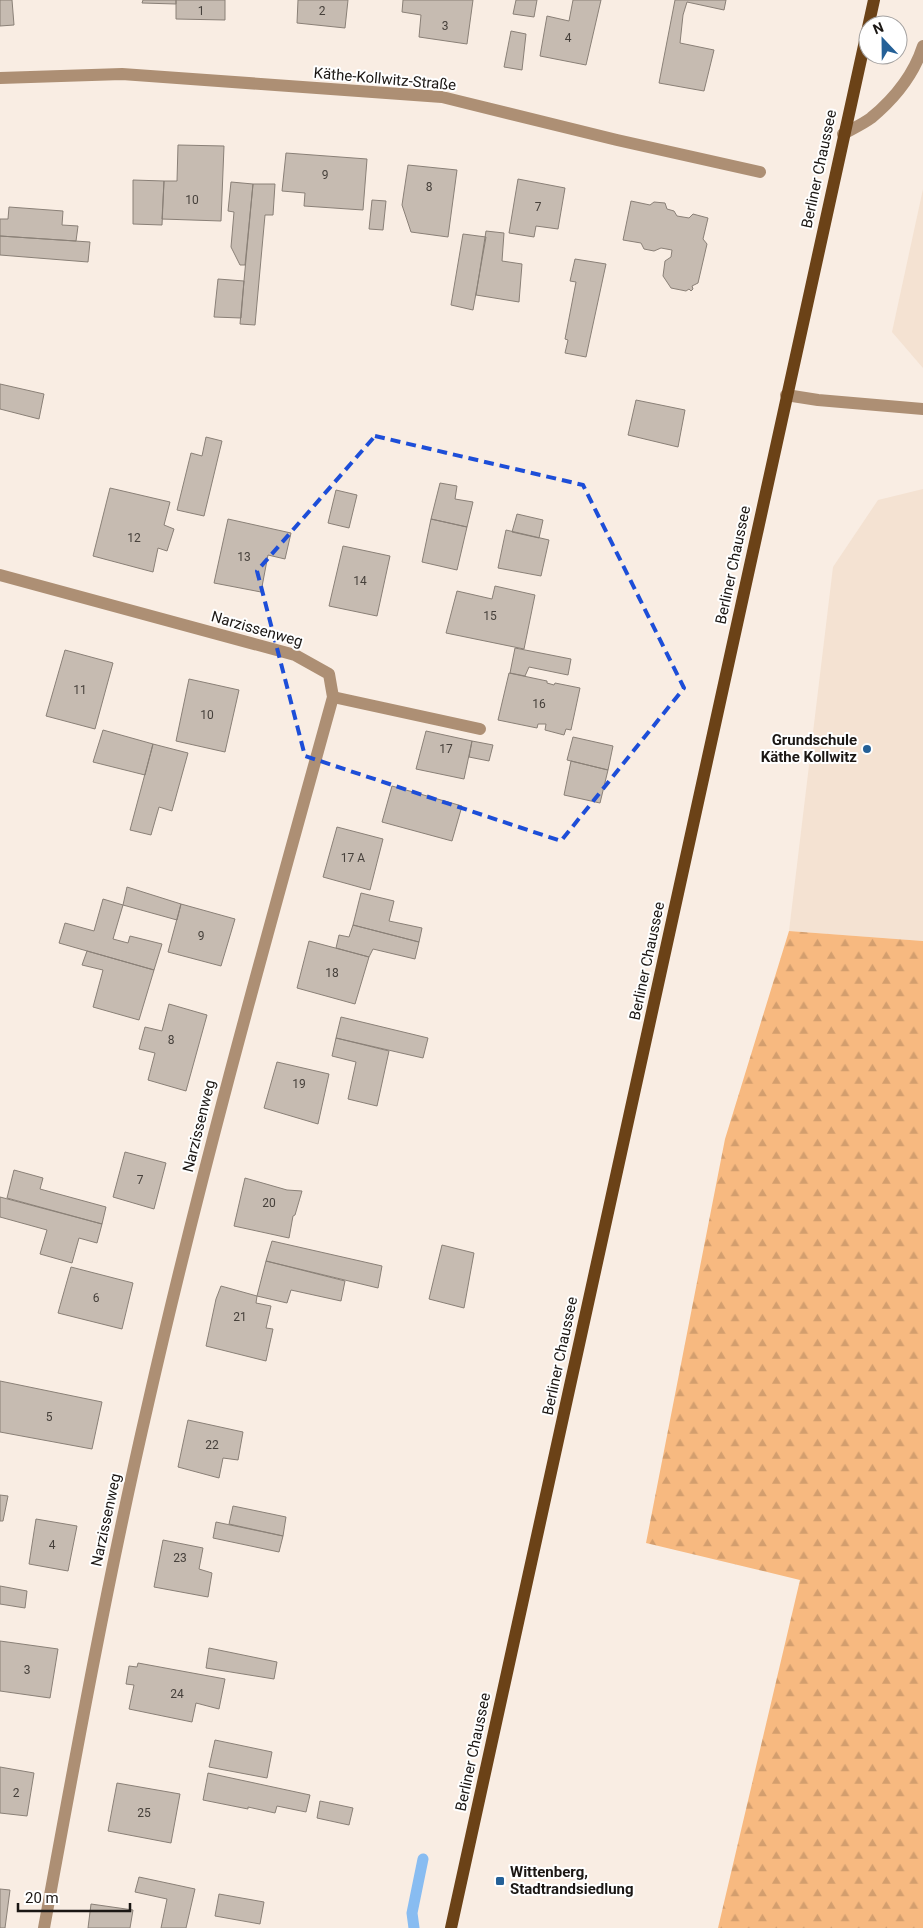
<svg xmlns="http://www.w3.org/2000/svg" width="923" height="1928" font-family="Roboto,sans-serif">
	<defs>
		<pattern id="forest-firs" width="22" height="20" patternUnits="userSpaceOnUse" patternTransform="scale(1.25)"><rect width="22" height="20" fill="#f7b980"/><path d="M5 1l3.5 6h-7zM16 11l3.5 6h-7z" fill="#d39e6e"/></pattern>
	</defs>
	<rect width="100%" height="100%" fill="#f9ede3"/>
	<path fill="#f4e2d2" d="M923 189V368L892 332Z
		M923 489V941L789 931 833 567 878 500Z"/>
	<path fill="url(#forest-firs)" d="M789 931 923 941V1928H718L800 1580 646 1543 725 1139Z"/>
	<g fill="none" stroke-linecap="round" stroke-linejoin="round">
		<path stroke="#88bcf1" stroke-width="11" d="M414 1928 412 1913 423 1859"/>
	</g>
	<path fill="#c6bbb1" stroke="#8a8077" d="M0 0H12L14 25 0 26Z
		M143 0H176V4L142 3Z
		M176 0H225V20L176 19Z
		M298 0H348L345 28 297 23Z
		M403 0H473L467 44 419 37 421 15 402 12Z
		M516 0H537L534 17 513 14Z
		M573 0H601L586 65 540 56 547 16 569 21Z
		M675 0H726L724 10 687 2 683 15 680 43 714 50 704 91 659 83Z
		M511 31 526 34 522 70 504 67Z
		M178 145 224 146 221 221 162 219 164 181H177Z
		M286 153 367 159 363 210 304 206 305 193 282 191Z
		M408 165 457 170 448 237 411 232 402 205Z
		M518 179 565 188 558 229 536 226 534 237 509 233Z
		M133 180 164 181 162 225 133 224Z
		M231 182 253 184 245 265H240L231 247 234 212 228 211Z
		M253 184H275L273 215H265L255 325 240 324Z
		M372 200 386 201 383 230 369 229Z
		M631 201 650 205 654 202 665 203 667 209 674 211 677 216 689 218 693 214 708 218 703 239 707 244 698 283 692 286 693 289 691 291 689 289 686 291 671 288 663 276 665 261 671 257 672 250 661 248 654 251 644 249 641 243 623 240Z
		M9 207 63 211 62 225 78 226 76 241 0 236V219H8Z
		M486 231 504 233 502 261 522 264 519 302 476 295Z
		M463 234 486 237 473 310 451 305Z
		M0 236 90 242 88 262 0 255Z
		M575 259 606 264 586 357 565 353 568 340 565 339 576 282 570 281Z
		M218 279 244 281 241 318 214 317Z
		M0 384 44 394 39 419 0 409Z
		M636 400 685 410 678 447 628 435Z
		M206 437 222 441 204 516 177 510 191 453 202 456Z
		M440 483 457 486 455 499 473 502 467 527 431 519Z
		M110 488 170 502 164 525 174 529 167 551 158 548 153 572 93 556Z
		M336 490 357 495 349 528 328 523Z
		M517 514 543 520 539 538 512 532Z
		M228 519 291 533 285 559 268 555 261 592 214 583Z
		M431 519 467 527 457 570 422 562Z
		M506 530 549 540 541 576 498 568Z
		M343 546 390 556 377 616 329 606Z
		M495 586 535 595 524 649 446 633 457 591 492 599Z
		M515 648 571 659 568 675 529 667 525 676 510 673Z
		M65 650 113 663 95 729 46 716Z
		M509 673 547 681V683L554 685 555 683 580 688 571 730 566 729 564 735 545 730 546 724H538L537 728 498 720Z
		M189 679 239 690 225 752 176 741Z
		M103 730 153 744 145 775 93 762Z
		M426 731 472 741 464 779 416 769Z
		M573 737 613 746 608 770 567 760Z
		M472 741 493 745 489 761 469 757Z
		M153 744 188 753 172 811 159 807 151 835 130 830Z
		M571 761 608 770 600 803 564 795Z
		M392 786 462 806 452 841 382 822Z
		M337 827 383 839 370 890 323 877Z
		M127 887 181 904 177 920 123 905Z
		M361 893 394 901 389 921 422 928 419 942 353 925Z
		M103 899 123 905 113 939 128 943 130 936 162 944 154 970 59 943 65 923 94 931Z
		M181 904 235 919 221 966 168 952Z
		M353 925 419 942 415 959 373 949 369 957 336 948 339 935 349 937Z
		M309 941 369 957 355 1004 297 988Z
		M87 951 154 970 139 1020 93 1007 103 970 82 965Z
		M169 1004 207 1015 186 1091 148 1080 155 1053 139 1049 145 1027 162 1031Z
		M341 1017 428 1038 423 1058 336 1038Z
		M336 1038 389 1051 377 1106 348 1099 356 1062 332 1056Z
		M277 1062 329 1074 318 1124 264 1108Z
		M125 1152 166 1163 154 1209 113 1197Z
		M14 1170 43 1178 40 1189 106 1207 102 1224 7 1198Z
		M245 1178 287 1190 302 1191 295 1215 293 1216 289 1238 234 1226Z
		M0 1197 102 1224 97 1243 79 1238 72 1263 40 1254 47 1230 0 1217Z
		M272 1241 382 1266 378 1288 266 1261Z
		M442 1245 474 1253 464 1308 429 1299Z
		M266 1261 345 1281 341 1301 291 1290 287 1303 257 1296Z
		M71 1267 133 1283 122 1329 58 1313Z
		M221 1286 257 1296 256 1303 271 1306 266 1328 273 1329 266 1361 206 1346 216 1299Z
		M0 1381 102 1402 92 1449 0 1432Z
		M188 1420 243 1432 238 1460 223 1458 219 1478 178 1467Z
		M0 1495 8 1496 3 1521H0Z
		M233 1506 286 1517 283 1536 229 1524Z
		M36 1519 77 1526 68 1571 29 1564Z
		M216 1522 283 1536 279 1552 213 1538Z
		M163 1540 203 1548 199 1569 212 1573 208 1597 154 1587Z
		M0 1586 27 1591 25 1608 0 1604Z
		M0 1641 58 1649 50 1698 0 1691Z
		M209 1648 277 1662 274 1679 206 1668Z
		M138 1663 225 1679 219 1709 196 1703 192 1722 129 1709 134 1685 126 1684 129 1666 137 1667Z
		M215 1740 272 1752 267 1778 209 1767Z
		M0 1767 34 1773 27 1816 0 1813Z
		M208 1773 310 1795 306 1812 277 1806 275 1813 248 1807V1809L203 1800Z
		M117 1783 180 1794 171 1843 108 1831Z
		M320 1801 353 1808 349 1825 317 1818Z
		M139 1877 195 1889 186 1928H161L167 1899 135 1892Z
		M0 1889 10 1890 5 1928H0Z
		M219 1894 264 1902 260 1924 215 1916Z
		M91 1904 133 1910 130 1928H88Z"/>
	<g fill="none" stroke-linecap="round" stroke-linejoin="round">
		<path stroke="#ad8f74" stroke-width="12" d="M333 697 480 729"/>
		<path stroke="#ad8f74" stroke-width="12" d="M0 78 122 74 442 97 617 140 760 172
			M843 134C852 129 863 124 871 118 894 99 914 74 923 46
			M786 395 818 400 923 409
			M0 575 295 655 329 674 333 697C268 932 202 1166 148 1404 108 1577 76 1753 44 1928"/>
		<path stroke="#6b4217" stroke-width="12" d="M451 1928 874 0"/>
	</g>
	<path fill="none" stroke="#1d4ed8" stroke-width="4" stroke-dasharray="10 6" stroke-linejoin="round" d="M375 436 583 485 684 688 561 841 305 756 257 571Z"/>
	<g fill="#246097" stroke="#fff" stroke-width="2">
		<circle cx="867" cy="749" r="5"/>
		<rect x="495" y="1876" width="10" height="10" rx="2.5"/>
	</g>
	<g text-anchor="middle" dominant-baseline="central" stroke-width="4" stroke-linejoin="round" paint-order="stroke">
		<g font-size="12" fill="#46403b">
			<text x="201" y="11">1</text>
			<text x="322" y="11">2</text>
			<text x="445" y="26">3</text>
			<text x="568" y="38">4</text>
			<text x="325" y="175">9</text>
			<text x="429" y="187">8</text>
			<text x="192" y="200">10</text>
			<text x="538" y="207">7</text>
			<text x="134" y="538">12</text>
			<text x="244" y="557">13</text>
			<text x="360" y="581">14</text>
			<text x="490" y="616">15</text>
			<text x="80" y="690">11</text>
			<text x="539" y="704">16</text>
			<text x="207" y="715">10</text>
			<text x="446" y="749">17</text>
			<text x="353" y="858">17 A</text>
			<text x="201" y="936">9</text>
			<text x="332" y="973">18</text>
			<text x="171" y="1040">8</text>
			<text x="299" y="1084">19</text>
			<text x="140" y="1180">7</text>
			<text x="269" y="1203">20</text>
			<text x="96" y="1298">6</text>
			<text x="240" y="1317">21</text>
			<text x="49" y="1417">5</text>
			<text x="212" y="1445">22</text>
			<text x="52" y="1545">4</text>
			<text x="180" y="1558">23</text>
			<text x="27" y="1670">3</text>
			<text x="177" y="1694">24</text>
			<text x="16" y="1793">2</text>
			<text x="144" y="1813">25</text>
		</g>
		<g font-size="15" fill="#1b1714" stroke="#fff">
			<text transform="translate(385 79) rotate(5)">Käthe-Kollwitz-Straße</text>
			<text transform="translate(819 169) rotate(-78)">Berliner Chaussee</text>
			<text transform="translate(733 565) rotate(-78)">Berliner Chaussee</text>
			<text transform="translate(257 629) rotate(16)">Narzissenweg</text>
			<text transform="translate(647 961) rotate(-78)">Berliner Chaussee</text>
			<text transform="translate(199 1126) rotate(-76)">Narzissenweg</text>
			<text transform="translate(560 1356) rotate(-78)">Berliner Chaussee</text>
			<text transform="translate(106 1520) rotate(-78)">Narzissenweg</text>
			<text transform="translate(473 1752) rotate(-78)">Berliner Chaussee</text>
		</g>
		<g font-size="15" font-weight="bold" fill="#1b1714" stroke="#fff" text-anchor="end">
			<text x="857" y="740">Grundschule<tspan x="857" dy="17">Käthe Kollwitz</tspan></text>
			<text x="510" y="1872" text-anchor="start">Wittenberg,<tspan x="510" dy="17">Stadtrandsiedlung</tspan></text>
		</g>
	</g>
	<g transform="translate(883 40) rotate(338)"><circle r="24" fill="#ffffff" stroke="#a4a2a1"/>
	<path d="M0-4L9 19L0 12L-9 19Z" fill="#246097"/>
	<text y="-8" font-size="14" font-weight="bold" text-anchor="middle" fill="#1b1714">N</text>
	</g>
	<path d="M18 1903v8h112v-8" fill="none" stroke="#1b1714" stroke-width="2.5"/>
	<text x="25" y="1903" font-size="15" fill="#1b1714" stroke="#ffffff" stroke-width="4" paint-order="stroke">20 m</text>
</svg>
